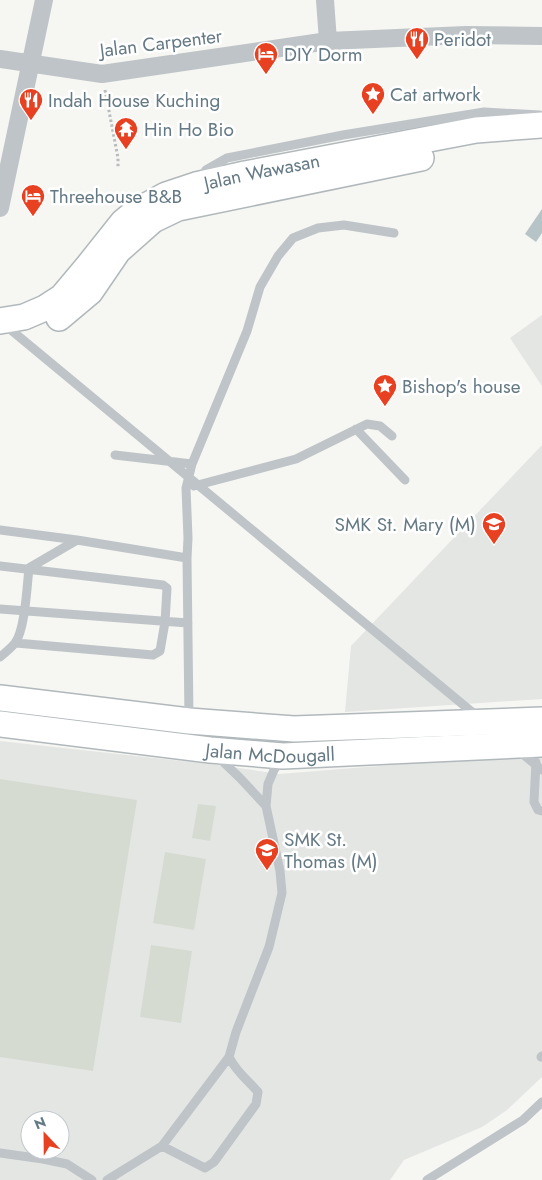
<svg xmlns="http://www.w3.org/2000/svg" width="542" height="1180" font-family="Jost,sans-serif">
	<rect width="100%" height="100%" fill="#f6f6f3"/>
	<path fill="#e4e6e4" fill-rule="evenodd" d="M542 315V386L510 338Z
		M542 445V699L345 712 351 646Z
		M0 741 218 765 279 774 542 753V1077L507 1110 482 1127 404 1160 390 1180H0ZM30 1120H60V1150H30Z"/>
	<path fill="#d6dbd2" d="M0 779 137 800 93 1071 0 1057Z
		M198 804 216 806 210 841 192 838Z
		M165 852 206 859 194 930 153 923Z
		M151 945 192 951 181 1023 140 1017Z"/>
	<path fill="#b6c4c7" d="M542 209V233L536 242 525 234Z"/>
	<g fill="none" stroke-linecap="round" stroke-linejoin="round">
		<g stroke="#b1b8bb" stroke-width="28">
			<g id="secondary">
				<path d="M59 318 90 292 118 251 153 220 178 208 421 158"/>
				<path id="s1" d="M0 321 24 317 45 308 62 297 88 266 123 222 135 212 166 195 196 185 245 174 476 130 542 125"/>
				<path d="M0 698 189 721 294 729 542 720"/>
				<path id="s2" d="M0 724 210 750 283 756 542 744"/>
			</g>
		</g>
		<path stroke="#b8bcbe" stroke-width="3" stroke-dasharray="2.5 2.5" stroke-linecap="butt" d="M105 90 118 158V168"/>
		<path stroke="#bec4c7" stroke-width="9" d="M201 178 206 170 227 158 343 135 484 112 540 115
			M5 325 478 717
			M356 429 405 480
			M115 455 192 464
			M194 486 296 459 367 424 380 426 392 436
			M0 530 77 540 187 558
			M0 566 163 585 167 588 165 622 160 651 153 655 16 643
			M29 568 77 540
			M0 609 188 623
			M0 657C5 653 11 648 15 643 25 630 27 586 29 568
			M189 718 187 558 188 538 186 488 192 464 247 331 260 287 278 256 293 238 318 228 344 225 394 233
			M519 751 542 770
			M217 756 240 778 266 806
			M536 762 534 802 538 810 542 811
			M541 1057 542 1056
			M162 1146 205 1168 214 1162 256 1104 258 1092C247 1079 237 1073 229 1057
			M0 1153 43 1159 67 1164 92 1180
			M107 1180 162 1146 229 1057 236 1032 269 947 282 893 280 871 266 806 268 784 274 770 282 758
			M427 1180 523 1120 542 1102"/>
		<path stroke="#bec4c7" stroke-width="18" d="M325 0 328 41
			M0 59 102 74 328 41 466 35 542 36
			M0 208 44 0"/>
		<use href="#secondary" stroke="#fff" stroke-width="25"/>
	</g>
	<defs>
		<g id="restaurant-pin" transform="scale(1.25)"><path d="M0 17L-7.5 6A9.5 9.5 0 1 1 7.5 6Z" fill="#e74122" stroke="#fff"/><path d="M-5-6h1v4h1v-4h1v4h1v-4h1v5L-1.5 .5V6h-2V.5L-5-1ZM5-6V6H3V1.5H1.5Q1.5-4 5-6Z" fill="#fff"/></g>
		<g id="hotel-pin" transform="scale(1.25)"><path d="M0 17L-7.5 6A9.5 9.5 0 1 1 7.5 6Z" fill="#e74122" stroke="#fff"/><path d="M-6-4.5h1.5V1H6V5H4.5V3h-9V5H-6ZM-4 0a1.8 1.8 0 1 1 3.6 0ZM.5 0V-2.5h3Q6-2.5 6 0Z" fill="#fff"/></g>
		<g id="sight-pin" transform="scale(1.25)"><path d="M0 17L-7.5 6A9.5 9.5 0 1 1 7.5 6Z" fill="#e74122" stroke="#fff"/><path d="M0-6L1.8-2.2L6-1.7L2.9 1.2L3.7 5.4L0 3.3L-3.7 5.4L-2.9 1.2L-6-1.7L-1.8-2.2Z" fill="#fff"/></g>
		<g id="temple-pin" transform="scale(1.25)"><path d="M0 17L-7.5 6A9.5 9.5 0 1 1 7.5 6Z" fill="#e74122" stroke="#fff"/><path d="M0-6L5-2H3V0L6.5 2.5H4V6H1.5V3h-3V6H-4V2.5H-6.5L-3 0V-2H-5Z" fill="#fff"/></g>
		<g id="school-pin" transform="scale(1.25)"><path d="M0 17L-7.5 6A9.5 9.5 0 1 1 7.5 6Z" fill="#e74122" stroke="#fff"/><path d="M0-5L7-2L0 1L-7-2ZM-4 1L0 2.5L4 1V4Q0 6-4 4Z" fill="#fff"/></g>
	</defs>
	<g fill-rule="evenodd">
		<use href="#restaurant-pin" x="417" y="39"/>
		<use href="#hotel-pin" x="266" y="54"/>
		<use href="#sight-pin" x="373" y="94"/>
		<use href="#restaurant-pin" x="31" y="100"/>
		<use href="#temple-pin" x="126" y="129"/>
		<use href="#hotel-pin" x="33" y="196"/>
		<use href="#sight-pin" x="385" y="386"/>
		<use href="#school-pin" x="494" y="524"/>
		<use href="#school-pin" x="267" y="850"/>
	</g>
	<g text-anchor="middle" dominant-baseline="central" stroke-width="5" stroke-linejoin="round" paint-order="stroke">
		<g font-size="19" fill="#647984" stroke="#fff" text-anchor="start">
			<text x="434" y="39">Peridot</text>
			<text x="284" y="54">DIY Dorm</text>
			<text x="390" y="94">Cat artwork</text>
			<text x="48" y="100">Indah House Kuching</text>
			<text x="144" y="129">Hin Ho Bio</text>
			<text x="50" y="196">Threehouse B&amp;B</text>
			<text x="402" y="386">Bishop's house</text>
			<text x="476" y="524" text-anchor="end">SMK St. Mary (M)</text>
			<text x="284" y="839">SMK St.<tspan x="284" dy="22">Thomas (M)</tspan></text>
		</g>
		<g font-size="19" fill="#647984" stroke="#fff">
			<text transform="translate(161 43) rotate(-7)">Jalan Carpenter</text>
			<text stroke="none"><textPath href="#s1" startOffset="314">Jalan Wawasan</textPath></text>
			<text stroke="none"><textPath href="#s2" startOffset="272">Jalan McDougall</textPath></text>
		</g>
	</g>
	<g transform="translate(45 1135) rotate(338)"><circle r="24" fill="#ffffff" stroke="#c1c9ce"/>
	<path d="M0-4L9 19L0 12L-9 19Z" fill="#e74122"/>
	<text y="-8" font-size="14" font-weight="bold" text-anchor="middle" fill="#647984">N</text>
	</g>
</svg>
